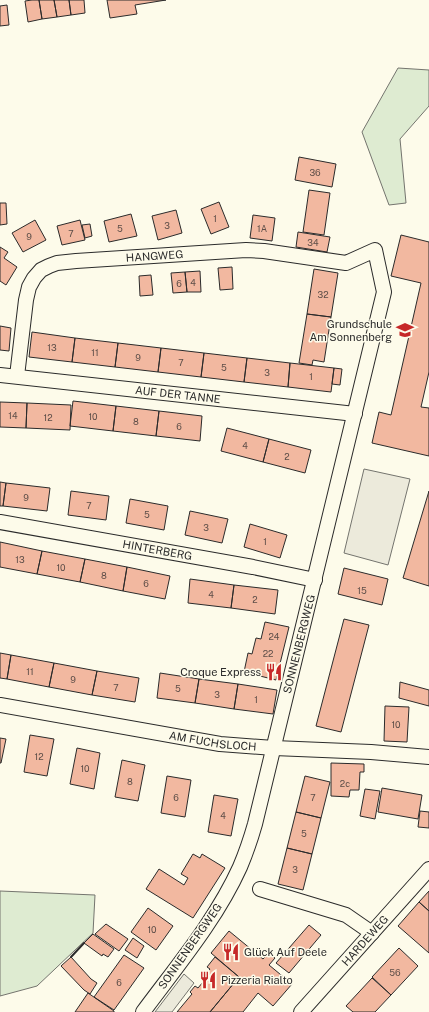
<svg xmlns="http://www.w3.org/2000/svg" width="429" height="1012" font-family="'Public Sans',sans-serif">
	<rect width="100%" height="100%" fill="#fdfbea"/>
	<path fill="#deebd1" stroke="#74746e" d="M398 68 429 70V106L400 139 406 203 389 205 362 132Z
		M0 891 95 895 93 933 37 986 0 996Z"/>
	<path fill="#eceadb" stroke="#74746e" d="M364 469 410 479 388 565 344 553Z
		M184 974 194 983 172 1012H155Z"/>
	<path fill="#f2b8a0" stroke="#2b2b2b" d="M32 0H39L42 19 28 22 25 1Z
		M39 0H54L57 17 42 19Z
		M54 0H69L71 15 57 17Z
		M69 0H84L85 13 71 15Z
		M107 0H166L135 5 137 14 110 18Z
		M7 5 9 25 0 26V6Z
		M299 157 336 164 332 187 295 180Z
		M309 190 330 193 324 235 303 232Z
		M219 202 229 227 211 234 201 209Z
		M0 203H6L7 224 0 225Z
		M176 210 182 233 158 240 152 216Z
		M131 214 137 236 109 242 104 221Z
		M253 215 275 218 272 241 250 238Z
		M35 220 46 240 23 252 12 233Z
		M80 220 85 240 62 245 57 226Z
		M90 224 92 236 85 238 82 225Z
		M298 232 330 237 327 252 296 247Z
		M401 235 429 242V372L421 407 429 408V456L372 443 379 412 391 415 421 283 391 276Z
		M0 247 8 252 4 258 17 267 6 285 0 281Z
		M232 267 233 289 220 290 218 268Z
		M314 269 338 273 331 317 307 314Z
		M200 271 201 292H187L185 272Z
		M185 272 187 292 173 293 171 273Z
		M151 275 153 295 140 296 139 276Z
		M307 314 331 317 324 362 313 360 312 365 299 363Z
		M0 326 11 328 9 351 0 350Z
		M32 332 75 338 72 362 29 357Z
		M75 338 118 343 115 367 72 362Z
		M118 343 161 348 158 372 115 367Z
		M161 348 204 353 201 377 158 372Z
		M204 353 247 358 244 382 201 377Z
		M247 358 290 363 288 387 244 382Z
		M290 363 334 368 331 392 288 387Z
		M334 368 342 369 340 385 332 384Z
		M73 401 116 406 113 431 70 426Z
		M0 402 27 403 26 428 0 427Z
		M27 403 71 405 70 430 26 428Z
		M116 406 159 411 156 436 113 431Z
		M159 411 202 416 200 441 156 436Z
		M227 428 269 439 263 462 221 451Z
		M269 439 311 450 305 473 263 462Z
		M0 482 6 483 3 506H0Z
		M6 483 50 488 47 511 3 506Z
		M71 491 109 496 106 520 68 515Z
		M429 491V586L403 578Z
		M130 499 168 506 164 530 126 523Z
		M190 511 228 519 222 543 185 535Z
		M250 524 287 535 280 558 244 547Z
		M0 542 42 551 37 574 0 567Z
		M42 551 85 559 80 582 37 574Z
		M85 559 127 567 123 591 80 582Z
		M127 567 170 576 165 599 123 591Z
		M344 568 388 579 382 605 338 594Z
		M190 579 234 585 231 608 188 603Z
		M234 585 278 590 275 614 231 608Z
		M344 619 369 625 341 732 316 726Z
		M265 622 289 627 276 680 244 672 248 653 252 654 256 638 261 639Z
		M0 653 11 655 7 679 0 678Z
		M11 655 54 663 49 687 7 679Z
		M54 663 97 671 92 695 49 687Z
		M97 671 139 678 135 702 92 695Z
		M160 673 199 679 195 703 157 698Z
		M199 679 238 684 234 709 195 703Z
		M400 682 429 690V706L399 698Z
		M238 684 277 690 273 714 234 709Z
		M385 706 409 707 407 742 384 741Z
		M30 735 54 739 47 776 24 772Z
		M0 738 6 739 1 763H0Z
		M77 748 100 753 94 789 70 784Z
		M122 760 145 765 138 801 115 797Z
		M331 763 364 764V772H360L359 790H350L349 797 331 796Z
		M167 776 191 780 185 817 161 813Z
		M305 776 330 782 321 818 296 812Z
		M382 788 422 795 418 819 378 812Z
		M365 789 380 791 375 819 360 816Z
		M214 795 238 799 231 836 208 832Z
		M420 811 429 812V828L418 827Z
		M296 812 321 818 312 854 287 848Z
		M287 848 312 854 303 890 278 884Z
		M193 854 200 858 202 854 225 868 193 918 146 889 159 869 184 885 188 878 181 874Z
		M429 891V911L419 902Z
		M419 902 429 911V953L398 926Z
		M148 908 173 926 156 950 131 932Z
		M106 924 128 939 119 951 95 934Z
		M309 925 321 935 289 973 276 963Z
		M229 931 263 959 269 953 275 958 269 965 292 984 273 1006 258 993 243 1012H210L239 977 211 953Z
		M93 934 114 949 108 957 103 954 102 956 84 943Z
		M133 938 144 946 137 958 125 950Z
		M399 948 418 966 391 995 372 977Z
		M124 955 144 968 114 1010 94 997Z
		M71 957 91 979 97 983 90 994 84 990 61 966Z
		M215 957 239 977 210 1012H177L192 994 190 992 195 986 198 988 203 982 201 980 210 969 207 967Z
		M372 978 391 995 375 1012H353L346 1006Z
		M88 993 114 1011V1012H75Z"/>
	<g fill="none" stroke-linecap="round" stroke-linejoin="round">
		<g stroke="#2b2b2b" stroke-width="16">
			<g id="street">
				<path id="s1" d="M0 375 355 414"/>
				<path id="s2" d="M17 376 26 300 29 287 34 278 41 270 49 266 57 263 76 261 246 250 264 251 346 263 375 250 384 292 255 824C251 838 246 853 240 867 216 920 177 966 143 1012"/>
				<path id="s3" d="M0 522 253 567 315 580"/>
				<path id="s4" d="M0 705 220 744 274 748 371 752 429 757"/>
				<path d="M260 889 346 915 372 933"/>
				<path id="s5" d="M301 1012 429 869"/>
			</g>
		</g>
		<use href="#street" stroke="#fdfbea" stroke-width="14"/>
		<path stroke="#2b2b2b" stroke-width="2" d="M71 957 84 943"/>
	</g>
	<defs>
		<g id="school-bare" transform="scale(1.38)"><path d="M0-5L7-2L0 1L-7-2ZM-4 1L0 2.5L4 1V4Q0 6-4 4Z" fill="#c62828" stroke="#fdfbea" stroke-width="2.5" paint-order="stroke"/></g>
		<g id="restaurant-bare" transform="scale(1.38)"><path d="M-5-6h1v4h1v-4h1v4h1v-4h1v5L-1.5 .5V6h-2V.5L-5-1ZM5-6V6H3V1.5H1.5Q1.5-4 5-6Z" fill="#c62828" stroke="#fdfbea" stroke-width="2.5" paint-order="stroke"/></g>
	</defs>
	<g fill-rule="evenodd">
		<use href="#school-bare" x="405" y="330"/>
		<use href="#restaurant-bare" x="274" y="672"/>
		<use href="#restaurant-bare" x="231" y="952"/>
		<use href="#restaurant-bare" x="208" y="980"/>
	</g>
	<g text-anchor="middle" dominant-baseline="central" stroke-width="3" stroke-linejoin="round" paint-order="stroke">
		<g font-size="9" fill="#5d4e48">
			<text x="315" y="172">36</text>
			<text x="215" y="218">1</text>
			<text x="167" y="225">3</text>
			<text x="120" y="228">5</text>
			<text x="262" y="228">1A</text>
			<text x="71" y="233">7</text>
			<text x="29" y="236">9</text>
			<text x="313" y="242">34</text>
			<text x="193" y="282">4</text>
			<text x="179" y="283">6</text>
			<text x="323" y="294">32</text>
			<text x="52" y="347">13</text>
			<text x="95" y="352">11</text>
			<text x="138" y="357">9</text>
			<text x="181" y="362">7</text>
			<text x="224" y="367">5</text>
			<text x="267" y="372">3</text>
			<text x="311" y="376">1</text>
			<text x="13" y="415">14</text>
			<text x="93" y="416">10</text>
			<text x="48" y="417">12</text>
			<text x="136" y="421">8</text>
			<text x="179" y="426">6</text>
			<text x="245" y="445">4</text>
			<text x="287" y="456">2</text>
			<text x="26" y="497">9</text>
			<text x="89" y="505">7</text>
			<text x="147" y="514">5</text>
			<text x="206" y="527">3</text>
			<text x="265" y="541">1</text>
			<text x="20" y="559">13</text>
			<text x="61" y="567">10</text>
			<text x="104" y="575">8</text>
			<text x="146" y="583">6</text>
			<text x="362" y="590">15</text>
			<text x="211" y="594">4</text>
			<text x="255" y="599">2</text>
			<text x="274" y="636">24</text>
			<text x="268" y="653">22</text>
			<text x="30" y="671">11</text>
			<text x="73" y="679">9</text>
			<text x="116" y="687">7</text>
			<text x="178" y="688">5</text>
			<text x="217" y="694">3</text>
			<text x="256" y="699">1</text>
			<text x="396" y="724">10</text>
			<text x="39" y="756">12</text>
			<text x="85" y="768">10</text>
			<text x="130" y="781">8</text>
			<text x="345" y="783">2c</text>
			<text x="176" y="797">6</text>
			<text x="313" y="797">7</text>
			<text x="223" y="815">4</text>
			<text x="304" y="833">5</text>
			<text x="295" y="869">3</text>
			<text x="152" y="929">10</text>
			<text x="395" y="972">56</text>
			<text x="119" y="982">6</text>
		</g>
		<g font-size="11" fill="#2b2b2b" stroke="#fdfbea">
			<text stroke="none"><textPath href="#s2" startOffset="226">HANGWEG</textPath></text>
			<text stroke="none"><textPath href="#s1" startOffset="179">AUF DER TANNE</textPath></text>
			<text stroke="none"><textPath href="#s3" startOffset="160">HINTERBERG</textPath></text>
			<text transform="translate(299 644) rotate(-76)">SONNENBERGWEG</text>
			<text stroke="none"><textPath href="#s4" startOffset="216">AM FUCHSLOCH</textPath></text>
			<text stroke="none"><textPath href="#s5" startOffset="96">HARDEWEG</textPath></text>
			<text transform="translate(190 946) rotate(-55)">SONNENBERGWEG</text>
		</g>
		<g font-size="11" fill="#2b2b2b" stroke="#fdfbea" text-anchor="end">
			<text x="392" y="324">Grundschule<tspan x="392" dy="13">Am Sonnenberg</tspan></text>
			<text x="261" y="672">Croque Express</text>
			<text x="244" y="952" text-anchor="start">Glück Auf Deele</text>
			<text x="221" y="980" text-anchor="start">Pizzeria Rialto</text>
		</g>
	</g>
</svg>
